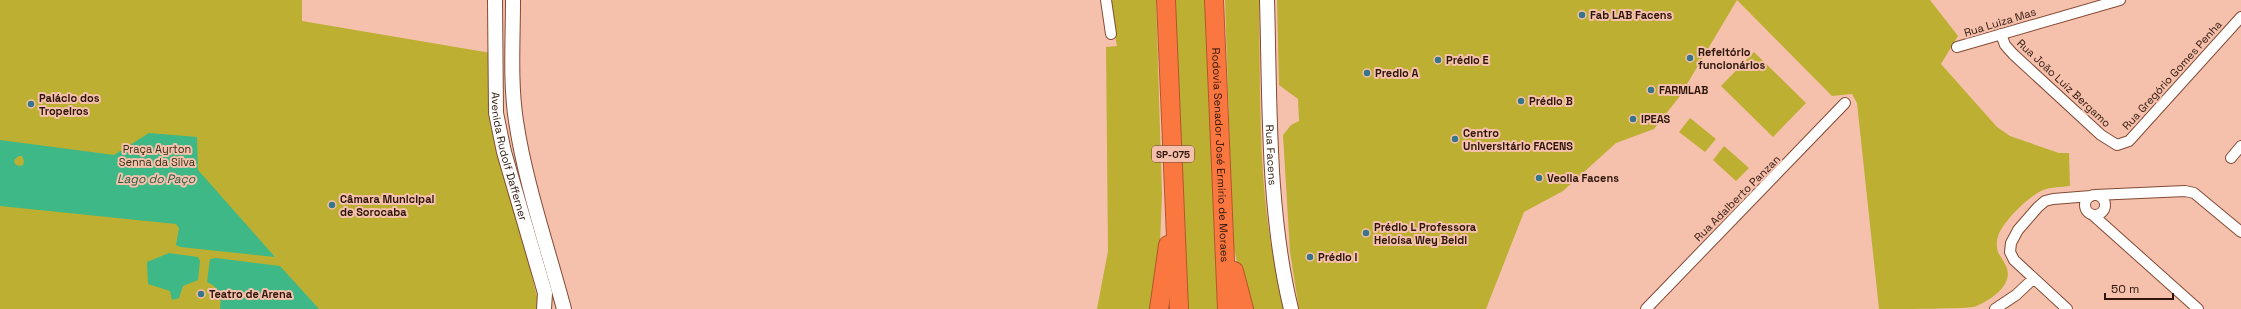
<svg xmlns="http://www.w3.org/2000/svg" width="2241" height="309" font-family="'Space Grotesk',sans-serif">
	<rect width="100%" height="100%" fill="#f6c1ac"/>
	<path fill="#bdaf32" d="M0 0H302V21L491 53 499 143 540 309H0Z
		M1108 0H1156L1162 194 1160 245 1150 309H1097L1108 251 1106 47 1117 46Z
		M1175 0H1206L1219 309H1188Z
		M1225 0H1259C1261 103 1256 209 1286 309H1248L1233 245Z
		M1277 0H1930L1958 36 1941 64 1997 127 2010 136 2059 153H2069L2070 186C2062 187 2051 187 2043 190 2029 196 1998 225 1997 241 1996 254 2001 255 2006 266 2015 285 1989 301 1974 307 1956 309 1901 309 1879 309L1857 103 1852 94 1832 96 1737 0 1680 96 1654 129 1616 143 1563 191 1524 212 1486 309H1299L1290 252 1283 135 1291 125 1299 121 1298 99 1279 85Z
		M1754 52 1806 103 1773 137 1721 86Z
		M1690 118 1716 139 1705 152 1679 132Z
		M1724 146 1749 168 1736 181 1713 160Z"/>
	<path fill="#3eb886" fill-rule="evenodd" d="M149 133 197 137 198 170 275 257 180 247 176 245 179 228 176 224 0 206V140L114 155ZM19 156H22L24 161 23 165 19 166 15 164 14 160Z
		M169 253 198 257 200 261 198 280 183 286 179 298 172 300 170 291 148 284 147 262Z
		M216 258 280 266 319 309H220C222 296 219 287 207 282L210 259Z"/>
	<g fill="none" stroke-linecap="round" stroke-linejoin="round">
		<g stroke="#834a34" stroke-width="12">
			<path id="street" d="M1106 0 1111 34
				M2001 34 2005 45 2013 54 2101 135 2117 145 2129 141 2241 17
				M1957 47 2120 0
				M2231 158 2241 146
				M2085 205a10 10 0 1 1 20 0a10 10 0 1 1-20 0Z
				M2095 195 2185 191 2194 193 2241 232
				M2094 216 2198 309
				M1646 309 1845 103
				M1995 309 2016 295 2033 279
				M2067 309 2014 260 2010 252 2011 243 2018 230 2038 207 2045 201 2053 199 2091 196"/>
		</g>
		<g stroke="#834a34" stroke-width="16">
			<g id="secondary">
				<path id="s1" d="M495 0 496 113 504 152 545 293 544 309"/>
				<path d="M513 0C513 40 510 82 516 121 525 182 548 249 564 309"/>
				<path id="s2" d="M1267 0C1270 101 1267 210 1291 309"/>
			</g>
		</g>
		<g stroke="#b3562d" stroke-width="20">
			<g id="highway">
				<path d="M1166 0 1179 309"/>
				<path id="s3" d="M1214 0 1227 309"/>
				<path d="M1234 271 1244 309"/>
				<path d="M1159 309 1168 245"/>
			</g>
		</g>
		<use href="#street" stroke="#fff" stroke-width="10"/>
		<use href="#secondary" stroke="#fff" stroke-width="14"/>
		<use href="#highway" stroke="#fa783f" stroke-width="18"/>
	</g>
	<g fill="#36758a" stroke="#f6c1ac" stroke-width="1.5">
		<circle cx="1582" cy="15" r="4"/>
		<circle cx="1690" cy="58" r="4"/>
		<circle cx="1438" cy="60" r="4"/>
		<circle cx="1367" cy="73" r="4"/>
		<circle cx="1651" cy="90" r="4"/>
		<circle cx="1521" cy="101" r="4"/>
		<circle cx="31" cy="104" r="4"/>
		<circle cx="1633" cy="119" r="4"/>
		<circle cx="1455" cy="139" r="4"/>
		<circle cx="1539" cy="178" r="4"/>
		<circle cx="332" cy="205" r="4"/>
		<circle cx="1366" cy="233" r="4"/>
		<circle cx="1310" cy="257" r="4"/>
		<circle cx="201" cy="294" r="4"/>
	</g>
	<g text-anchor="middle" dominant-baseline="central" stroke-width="4" stroke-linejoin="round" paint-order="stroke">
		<rect fill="#f6c1ac" stroke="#6a493c" stroke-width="1" x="1152" y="146" width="42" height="16" rx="3"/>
		<g font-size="10" font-weight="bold" fill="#2e160c">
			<text x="1173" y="154">SP-075</text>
		</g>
		<g font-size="11" font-weight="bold" fill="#2e160c" stroke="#f6c1ac" text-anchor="start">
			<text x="1590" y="15">Fab LAB Facens</text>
			<text x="1698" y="52">Refeitório<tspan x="1698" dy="13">funcionários</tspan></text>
			<text x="1446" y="60">Prédio E</text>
			<text x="1375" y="73">Predio A</text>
			<text x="1659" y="90">FARMLAB</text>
			<text x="39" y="98">Palácio dos<tspan x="39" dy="13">Tropeiros</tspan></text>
			<text x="1529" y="101">Prédio B</text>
			<text x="1641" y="119">IPEAS</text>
			<text x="1463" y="133">Centro<tspan x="1463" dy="13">Universitário FACENS</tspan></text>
			<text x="1547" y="178">Veolia Facens</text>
			<text x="340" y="199">Câmara Municipal<tspan x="340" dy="13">de Sorocaba</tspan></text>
			<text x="1374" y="227">Prédio L Professora<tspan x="1374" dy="13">Heloísa Wey Beldi</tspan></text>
			<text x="1318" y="257">Prédio I</text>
			<text x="209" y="294">Teatro de Arena</text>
		</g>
		<g font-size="11" fill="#2e160c" stroke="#f6c1ac">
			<text transform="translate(2000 22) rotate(-17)">Rua Luiza Mas</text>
			<text transform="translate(2172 75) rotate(-48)">Rua Gregório Gomes Penha</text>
			<text transform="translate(2064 83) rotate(43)">Rua João Luiz Bergamo</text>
			<text stroke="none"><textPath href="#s3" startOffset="155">Rodovia Senador José Ermírio de Moraes</textPath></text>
			<text stroke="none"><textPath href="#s2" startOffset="155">Rua Facens</textPath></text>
			<text stroke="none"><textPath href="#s1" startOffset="158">Avenida Rudolf Dafferner</textPath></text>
			<text transform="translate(1737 198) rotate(-45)">Rua Adalberto Panzan</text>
		</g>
		<g font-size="11" fill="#322f17" stroke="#f6c1ac">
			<text x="157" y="149">Praça Ayrton<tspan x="157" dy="13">Senna da Silva</tspan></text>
		</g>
		<g font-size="12" font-style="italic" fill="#215f45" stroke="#f6c1ac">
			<text x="156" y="179">Lago do Paço</text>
		</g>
	</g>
	<path d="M2105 293v6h68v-6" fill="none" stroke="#2e160c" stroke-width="2"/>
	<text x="2111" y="293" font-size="12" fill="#2e160c" stroke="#f6c1ac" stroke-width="3" paint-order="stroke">50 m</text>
</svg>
